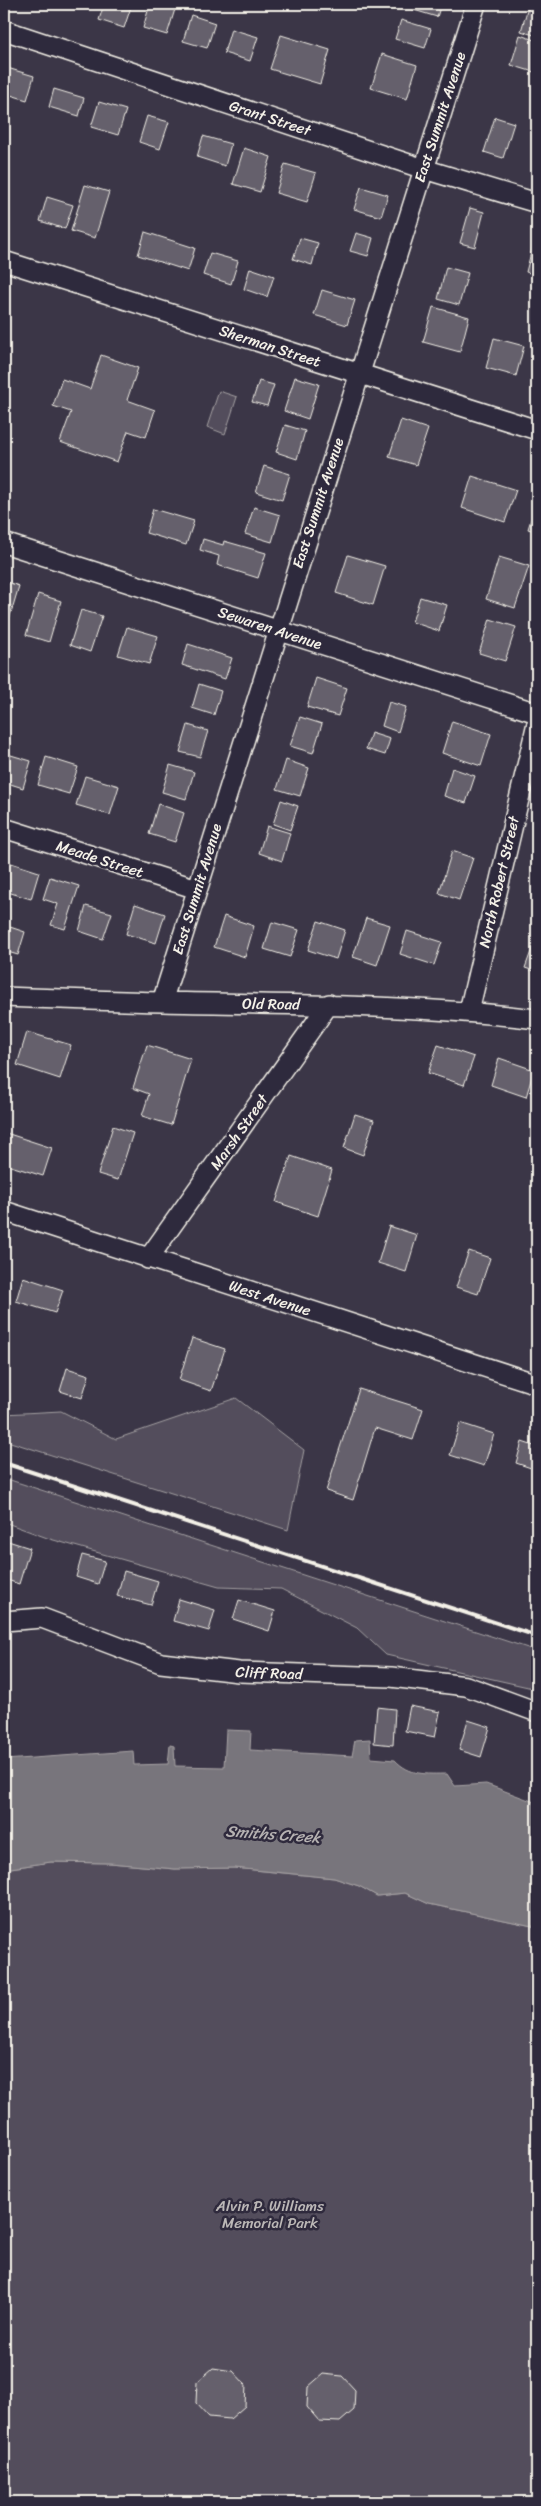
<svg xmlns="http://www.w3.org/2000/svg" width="541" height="2506" font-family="Sriracha,sans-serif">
	<rect width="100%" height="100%" fill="#3b3647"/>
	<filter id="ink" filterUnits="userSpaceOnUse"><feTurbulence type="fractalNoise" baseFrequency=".02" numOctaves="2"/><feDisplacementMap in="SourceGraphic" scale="10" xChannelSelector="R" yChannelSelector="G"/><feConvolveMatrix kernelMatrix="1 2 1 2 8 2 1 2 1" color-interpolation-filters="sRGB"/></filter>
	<g filter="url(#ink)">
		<path fill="#534e5c" stroke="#a4a0a2" d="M219 391 237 397 225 434 207 427Z
			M236 1398 304 1450 288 1530 4 1440V1414L61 1411 116 1439Z
			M4 1478 537 1651V1689L386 1655 357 1628 281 1589 219 1587 50 1539 4 1522Z
			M51 1862 110 1863 175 1869 234 1868 334 1878 359 1886 377 1896 405 1893 429 1904 537 1927V2502H4V1869Z"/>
		<path fill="#78747b" stroke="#aaa6a7" d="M226 1730 251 1731 250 1750 352 1756 355 1740 370 1739 371 1758 395 1760C410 1776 426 1774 447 1774L455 1786 486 1784 537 1803V1927L429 1904 405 1893 377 1896 359 1886 334 1878 234 1868 175 1869 110 1863 51 1862 4 1869V1760L133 1751 134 1765 168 1764 170 1745 174 1746 175 1766 224 1767Z"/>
		<path fill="#65616c" stroke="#f4f1e8" d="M104 4H132L124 28 99 20Z
			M150 4 176 6 167 35 143 28Z
			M405 4H441L437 17 404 7Z
			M529 4H537V36L521 31Z
			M191 15 215 23 207 48 183 41Z
			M401 20 431 29 425 48 395 39Z
			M231 29 258 37 250 61 224 53Z
			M281 35 330 50 320 84 270 69Z
			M520 35 537 41V73L511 65Z
			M382 54 417 65 407 99 371 88Z
			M4 67 34 76 27 100 4 93Z
			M54 89 84 98 79 116 49 107Z
			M99 102 126 110 118 135 91 127Z
			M147 116 169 122 160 149 139 142Z
			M495 117 514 123 503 158 484 152Z
			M203 136 231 144 225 166 197 157Z
			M244 148 271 157 260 192 233 184Z
			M285 164 316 173 307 202 276 193Z
			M85 185 109 192 95 238 71 231Z
			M361 187 388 195 381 217 354 209Z
			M47 197 73 205 65 229 40 221Z
			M470 208 484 212 475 247 460 243Z
			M145 232 195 248 188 271 138 255Z
			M356 233 373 238 368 256 350 251Z
			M300 238 318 243 312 265 293 259Z
			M534 241H537V275L526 272Z
			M210 253 238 261 231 284 203 275Z
			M446 267 468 273 459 305 438 299Z
			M250 268 274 276 267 297 244 289Z
			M322 290 355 300 347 325 314 315Z
			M433 307 469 317 460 352 423 342Z
			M494 338 524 346 516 376 486 368Z
			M101 355 138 368 127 400 155 410 146 437 128 431 117 462 60 442 71 412 53 406 62 379 90 389Z
			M295 377 319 384 308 419 284 411Z
			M259 381 274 385 267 406 252 402Z
			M401 420 428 429 416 465 389 457Z
			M285 425 305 431 297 459 276 452Z
			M264 466 290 474 282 500 256 492Z
			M472 476 516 490 505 522 462 508Z
			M537 500V532L528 529Z
			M254 507 280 515 272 542 245 534Z
			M153 509 194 521 186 545 146 533Z
			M203 539 223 545 224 541 266 553 258 578 217 565 219 556 200 550Z
			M348 555 385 566 373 605 336 593Z
			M499 557 529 566 515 608 486 599Z
			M4 581 19 586 7 626 4 625Z
			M38 594 61 601 49 642 26 635Z
			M420 597 447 605 439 631 412 622Z
			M81 610 102 616 90 652 70 645Z
			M490 619 516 627 505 661 479 653Z
			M127 627 158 636 149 664 118 655Z
			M188 644 232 658 225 679 182 665Z
			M316 678 347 688 338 716 307 707Z
			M199 684 221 691 214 715 192 708Z
			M389 702 406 707 398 732 382 726Z
			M300 717 322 724 313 753 290 746Z
			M452 721 491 734 481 766 442 753Z
			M188 725 208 731 200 757 180 752Z
			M371 733 390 739 385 755 366 749Z
			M4 753 31 761 23 788 4 782Z
			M46 757 78 767 69 794 38 785Z
			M286 760 309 768 300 796 277 789Z
			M170 765 194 772 186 799 162 792Z
			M452 768 475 776 466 803 444 796Z
			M85 776 119 786 110 815 76 805Z
			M281 800 298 806 290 830 273 824Z
			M158 804 184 813 175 842 149 834Z
			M267 826 290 833 282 861 259 853Z
			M452 851 473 858 459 900 439 893Z
			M8 862 39 872 31 899 4 891V877Z
			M50 877 79 886 65 929 51 925 58 904 43 899Z
			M135 904 165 914 156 943 126 934Z
			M86 906 112 913 103 939 79 931Z
			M224 916 254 926 245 957 214 947Z
			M366 918 390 925 377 965 353 957Z
			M318 921 345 930 336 959 308 950Z
			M272 922 299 930 290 957 264 949Z
			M10 927 25 932 18 955 4 951Z
			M407 931 442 942 434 965 400 954Z
			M533 946 537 947V972L525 968Z
			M27 1032 71 1045 60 1079 17 1065Z
			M147 1045 191 1059 171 1125 142 1116 149 1094 133 1088Z
			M438 1045 474 1057 464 1085 428 1073Z
			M499 1058 534 1070 526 1097 491 1085Z
			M355 1114 374 1120 363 1155 344 1148Z
			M113 1126 133 1133 118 1180 98 1174Z
			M6 1133 52 1148 43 1176 4 1164V1141Z
			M291 1156 332 1170 318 1216 276 1202Z
			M389 1226 417 1235 406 1272 378 1263Z
			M469 1251 490 1258 478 1294 456 1287Z
			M23 1277 63 1290 55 1313 16 1301Z
			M192 1338 225 1349 211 1391 179 1380Z
			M67 1368 89 1375 82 1398 60 1391Z
			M359 1389 423 1409 413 1440 375 1428 353 1500 326 1491Z
			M460 1423 494 1434 484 1466 450 1455Z
			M522 1442 537 1447V1470L516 1463Z
			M5 1540 30 1548 19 1584 4 1579Z
			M82 1555 105 1561 98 1584 76 1577Z
			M124 1571 158 1581 151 1605 117 1596Z
			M179 1599 215 1610 209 1631 173 1621Z
			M239 1600 275 1611 269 1631 233 1619Z
			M410 1706 440 1712 435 1737 405 1731Z
			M377 1707 395 1709 393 1745 374 1743Z
			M468 1720 490 1727 481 1757 459 1750Z
			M213 2368 233 2371 246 2385 245 2406 230 2419 209 2417 196 2403 197 2382Z
			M323 2374 342 2376 355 2390 354 2410 340 2422 319 2421 307 2407 308 2387Z"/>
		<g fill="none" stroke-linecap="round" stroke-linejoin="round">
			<g stroke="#f4f1e8" stroke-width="22">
				<path id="minor" d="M4 30 424 169 537 203
					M4 261 537 430
					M4 543 537 713
					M4 828 197 889
					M4 997C57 999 110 1001 163 1002 288 1005 413 1004 537 1019
					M162 1002 476 4
					M469 1011 537 723
					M4 1211 537 1384
					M148 1259 329 1004
					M4 1621 42 1618 161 1663 239 1672 391 1677 466 1686 537 1712"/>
			</g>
			<use href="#minor" stroke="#2f2a3d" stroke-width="19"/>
			<path stroke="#f4f1e8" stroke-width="4" d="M4 1463 537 1636"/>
		</g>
	</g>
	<g text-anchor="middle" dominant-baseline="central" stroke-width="5" stroke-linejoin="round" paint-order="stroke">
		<g font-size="15" fill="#f4f1e8" stroke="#2f2a3d">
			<text transform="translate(440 117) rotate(-72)">East Summit Avenue</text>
			<text transform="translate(270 118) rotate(18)">Grant Street</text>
			<text transform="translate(270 346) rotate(18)">Sherman Street</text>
			<text transform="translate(318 503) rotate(-72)">East Summit Avenue</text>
			<text transform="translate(270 628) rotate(18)">Sewaren Avenue</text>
			<text transform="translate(100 859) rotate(18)">Meade Street</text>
			<text transform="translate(499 882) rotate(-77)">North Robert Street</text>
			<text transform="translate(197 889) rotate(-73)">East Summit Avenue</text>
			<text transform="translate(271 1004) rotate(1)">Old Road</text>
			<text transform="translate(239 1132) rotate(-55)">Marsh Street</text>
			<text transform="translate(270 1298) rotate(18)">West Avenue</text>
			<text transform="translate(269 1673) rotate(2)">Cliff Road</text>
		</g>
		<g font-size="15" fill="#bcb8b7" stroke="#2f2a3d">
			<text x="270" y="2206">Alvin P. Williams<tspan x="270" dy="17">Memorial Park</tspan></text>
		</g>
		<g font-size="16" font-style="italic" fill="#b6b2b2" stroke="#2f2a3d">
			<text transform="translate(273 1834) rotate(4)">Smiths Creek</text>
		</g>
	</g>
	<rect width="541" height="2506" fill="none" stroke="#2f2a3d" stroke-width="20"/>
	<rect x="10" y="10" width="521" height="2486" fill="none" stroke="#f4f1e8" stroke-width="2" filter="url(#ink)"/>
</svg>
